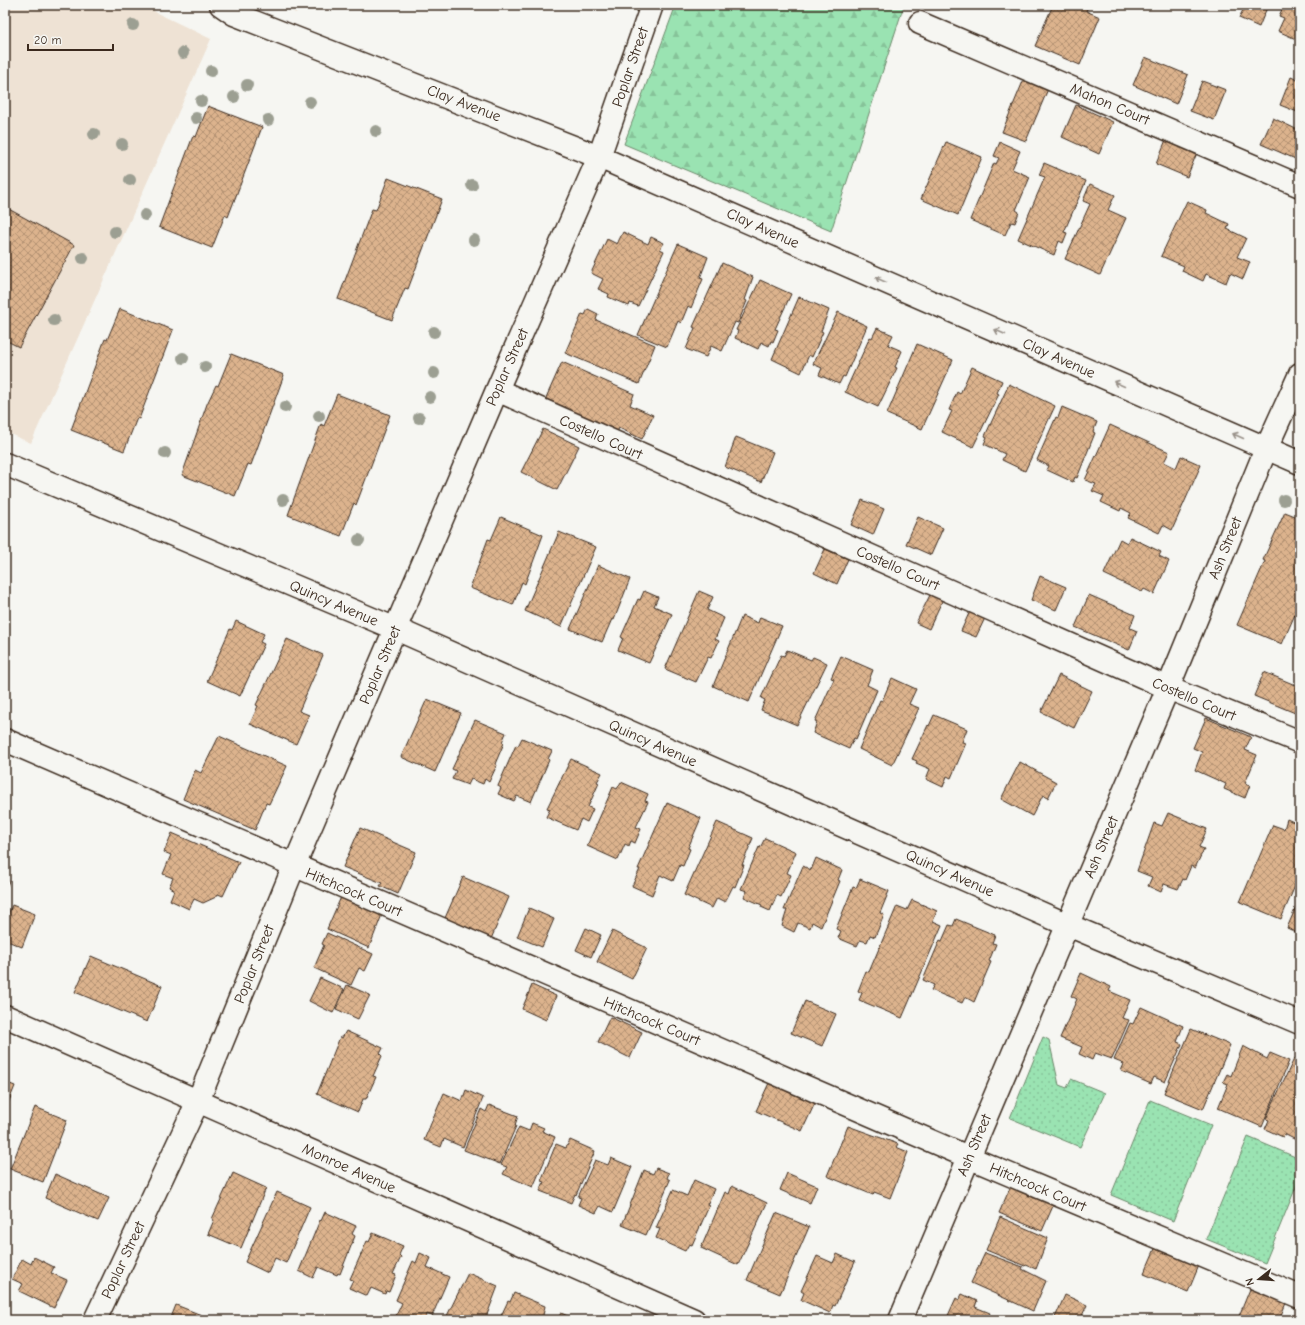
<svg xmlns="http://www.w3.org/2000/svg" width="1305" height="1325" font-family="'Comic Neue',sans-serif">
	<defs>
		<pattern id="grass-dots" width="8" height="8" patternUnits="userSpaceOnUse"><rect width="8" height="8" fill="#9ae3b2"/><path d="M2 2h.1M6 6h.1" fill="none" stroke="#86c399" stroke-width="1.8" stroke-linecap="round"/></pattern>
		<pattern id="forest-firs" width="22" height="20" patternUnits="userSpaceOnUse"><rect width="22" height="20" fill="#9ae3b2"/><path d="M5 1l3.5 6h-7zM16 11l3.5 6h-7z" fill="#86c399"/></pattern>
		<pattern id="building-cross-hatch" width="8" height="8" patternUnits="userSpaceOnUse"><rect width="8" height="8" fill="#dcb38d"/><path d="M0 0l8 8M0 8l8-8" fill="none" stroke="#b49273"/></pattern>
	</defs>
	<rect width="100%" height="100%" fill="#f6f6f2"/>
	<filter id="ink" filterUnits="userSpaceOnUse"><feTurbulence type="fractalNoise" baseFrequency=".025" numOctaves="2"/><feDisplacementMap in="SourceGraphic" scale="8" xChannelSelector="R" yChannelSelector="G"/><feConvolveMatrix kernelMatrix="1 2 1 2 8 2 1 2 1" color-interpolation-filters="sRGB"/></filter>
	<g filter="url(#ink)">
		<path fill="#eee2d4" d="M5 5H146L157 13 211 39 31 443 5 432Z
			M277 5H300L296 13Z"/>
		<path fill="url(#grass-dots)" stroke="#6a8668" d="M1043 1037 1049 1040 1059 1085 1067 1088 1071 1079 1105 1093 1080 1147 1010 1118Z
			M1150 1100 1211 1125 1173 1221 1111 1195Z
			M1248 1137 1300 1159V1177L1265 1263 1206 1239Z"/>
		<path fill="url(#forest-firs)" stroke="#6a8668" d="M676 5H904L831 231 624 144Z"/>
		<path fill="url(#building-cross-hatch)" stroke="#3b2a1e" d="M1053 5H1089L1086 11 1100 17 1080 65 1035 46Z
			M1241 5H1268L1259 27 1239 18 1245 6Z
			M1284 5H1300V41L1278 31 1284 18 1279 16Z
			M1145 57 1188 75 1176 104 1133 85Z
			M1291 77 1300 81V113L1280 105Z
			M1024 79 1048 89 1026 141 1002 132Z
			M1202 81 1226 90 1214 120 1190 111Z
			M1076 105 1113 122 1099 154 1062 137Z
			M208 106 262 127 228 217 225 215 212 248 159 227 193 136 196 137Z
			M1273 118 1300 131V161L1261 144Z
			M1168 135 1199 148 1187 177 1156 164Z
			M946 142 982 157 958 215 921 199Z
			M1000 142 1020 151 1012 169 1030 177 1016 210 1019 212 1015 223 1011 222 1005 235 970 220 994 163 996 164 999 158 994 156Z
			M1044 163 1086 181 1064 232 1067 233 1063 243 1059 241 1054 255 1018 239 1045 177 1039 175Z
			M388 178 442 199 408 289 405 288 392 320 338 299 372 209 376 210Z
			M1090 184 1115 195 1108 210 1126 218 1100 275 1065 259 1090 204 1083 201Z
			M1187 201 1207 210 1206 213 1229 224 1227 229 1246 238 1237 257 1250 262 1243 279 1230 273 1226 283 1206 274 1203 281 1182 271 1184 266 1161 256Z
			M5 207 74 245 19 347 5 340Z
			M623 232 648 244 651 237 664 243 660 249 664 251 638 306 630 303 629 306 608 297 609 294 598 289 603 279 591 273 607 239 617 244Z
			M678 244 708 257 700 278 703 279 691 308 688 306 681 323 678 321 667 347 638 335Z
			M722 263 753 277 745 300 747 301 738 323 735 322 722 351 711 346 706 357 686 349 695 328 693 327Z
			M760 280 791 294 775 329 778 330 773 342 771 341 769 346 761 342 758 349 735 338 738 331 736 330Z
			M799 297 829 310 821 331 823 332 812 357 809 355 801 373 772 359Z
			M120 309 173 330 139 419 137 418 124 451 71 430 105 339 107 340Z
			M588 309 598 314 596 320 655 345 639 384 565 353 582 314 585 315Z
			M838 312 867 326 845 377 843 376 839 384 819 375 822 368 813 364Z
			M877 328 893 335 888 345 902 351 895 367 897 368 878 407 845 392 870 337 872 338Z
			M917 344 953 360 922 429 887 414Z
			M231 354 284 375 251 465 248 464 235 496 182 475 207 404 216 385 218 386Z
			M562 362 634 394 630 405 653 415 642 439 619 428 617 432 545 400Z
			M972 367 1002 381 997 393 999 394 973 447 942 432 952 411 949 410 957 392 960 394Z
			M1009 384 1055 406 1025 471 1002 460 1005 454 984 444 987 437 985 436Z
			M337 394 390 415 356 505 354 503 341 536 288 515 321 424 324 426Z
			M1062 407 1097 422 1093 432 1095 433 1077 478 1075 477 1073 482 1047 470 1049 466 1037 460 1056 417 1058 418Z
			M1110 425 1169 452 1164 462 1176 468 1181 456 1201 465 1172 530 1163 525 1159 533 1128 518 1131 513 1121 508 1120 511 1101 502 1104 496 1092 491 1096 484 1085 480Z
			M543 429 579 446 557 490 521 472Z
			M736 437 773 452 761 482 725 467Z
			M862 500 884 509 873 535 851 525Z
			M1285 512 1300 518V603L1282 644 1237 625 1265 561 1263 560Z
			M501 517 543 535 525 584 522 582 513 605 470 588 488 539 491 540Z
			M918 517 943 528 931 555 906 544Z
			M559 532 596 547 561 627 525 611Z
			M1130 537 1161 552 1159 556 1169 561 1154 594 1144 589 1142 592 1104 574 1120 539 1127 543Z
			M825 549 848 559 837 584 814 573Z
			M598 565 630 579 614 620 612 619 602 642 570 629Z
			M1040 576 1066 587 1056 610 1031 600Z
			M644 591 658 597 654 606 672 614 649 663 618 650 623 638 621 637 638 599 640 600Z
			M699 591 713 597 707 610 724 618 715 639 719 641 711 658 708 657 696 682 665 669Z
			M931 593 943 599 929 629 916 623Z
			M1089 595 1135 615 1130 628 1137 631 1129 650 1075 627Z
			M970 611 985 618 976 637 961 631Z
			M742 616 758 623 760 617 782 626 749 702 713 686Z
			M236 621 264 634 260 642 264 644 240 696 207 681 230 629 232 630Z
			M287 639 323 655 299 711 309 715 296 744 250 724 258 706 256 705Z
			M787 650 811 660 813 657 827 663 797 725 761 710 765 700 761 698 781 655 784 656Z
			M841 656 873 670 867 685 877 690 856 739 854 738 849 749 813 733 817 722 815 721 834 679 831 678Z
			M1264 672 1300 687V715L1254 696Z
			M1059 675 1092 691 1074 728 1041 712Z
			M892 678 916 689 909 704 919 708 892 765 859 749 880 700 882 701Z
			M427 699 461 713 435 772 401 757Z
			M934 715 967 729 962 742 966 743 951 778 947 776 943 787 926 779 930 769 916 763 917 761 912 759 928 725 929 726Z
			M1206 718 1251 737 1245 750 1257 755 1245 783 1250 785 1245 798 1224 789 1226 784 1195 770 1202 752 1193 748Z
			M475 720 506 733 502 742 504 743 495 764 497 765 489 782 485 779 483 784 471 779 468 785 452 779 456 771 452 769Z
			M219 736 287 766 269 804 266 803 255 830 183 799 195 770 201 773Z
			M522 738 552 751 548 759 549 760 531 802 517 796 514 801 498 794 501 788 498 786 516 745 518 746Z
			M571 759 602 773 597 782 599 783 588 807 593 809 587 822 581 819 576 830 546 817 550 809 547 808Z
			M1020 762 1056 782 1048 798 1043 795 1032 816 1001 799Z
			M621 782 648 794 645 801 648 802 636 827 641 829 635 843 631 841 629 846 625 844 618 860 587 846 613 787 617 789Z
			M667 803 701 818 688 848 690 849 683 866 680 865 673 881 660 875 652 895 632 886 640 869H638Z
			M1168 813 1207 829 1199 847 1204 849 1195 868 1191 866 1185 880 1183 879 1178 889 1164 884 1161 892 1148 886 1152 877 1137 871 1154 823 1162 826Z
			M1287 819 1300 825V874L1281 919 1240 902 1273 825 1284 829Z
			M717 822 753 838 742 865H744L735 887 733 886 725 902 717 898 712 908 684 895Z
			M360 828 416 852 398 894 380 886 382 883 343 867Z
			M172 833 239 862 223 896 218 894 216 897 203 903 194 899 189 909 170 900 174 890 169 887 173 878 163 874 171 855 164 852Z
			M765 838 796 852 787 873 791 875 781 897 777 895 770 911 761 907 762 905 744 897 747 891 741 889 759 847 760 848Z
			M816 858 842 870 838 880 840 881 821 927 812 922 810 928 798 923 794 932 782 926 787 910H784L803 866 811 870Z
			M463 877 509 897 491 939 445 918Z
			M860 879 889 891 880 913 884 915 875 937 870 935 867 942 860 940 857 946 838 938 841 931 836 929 853 887 856 888Z
			M5 880 9 881 5 890Z
			M341 897 383 912 369 948 327 929Z
			M1300 898V934L1287 928Z
			M912 900 937 911 933 921 942 925 902 1018 859 1000 862 993 858 991 866 971 869 972 897 906 907 910Z
			M12 905 35 914 22 947 5 940V922Z
			M529 908 554 919 542 947 517 937Z
			M956 919 995 935 992 943 996 944 989 961 991 962 974 1002 965 997 962 1003 931 990 934 985 923 980 940 940 942 941 949 925 953 926Z
			M586 928 601 935 591 957 576 950Z
			M612 931 647 948 632 979 597 962Z
			M327 933 373 954 365 971 359 968 351 985 314 968 324 945 322 944Z
			M91 956 162 986 147 1022 75 992Z
			M1081 973 1111 987 1109 991 1130 1000 1122 1018 1129 1020 1112 1059 1095 1053 1092 1060 1079 1054 1082 1047 1060 1038 1077 999 1071 996Z
			M320 978 344 989 333 1013 309 1001Z
			M347 985 370 995 358 1019 336 1009Z
			M532 985 556 996 546 1020 522 1009Z
			M805 1001 836 1014 822 1046 791 1033Z
			M1141 1007 1183 1026 1177 1042 1182 1044 1165 1082 1154 1077 1151 1084 1121 1071 1124 1064 1114 1060 1130 1023 1133 1024Z
			M610 1017 642 1032 630 1058 598 1042Z
			M1191 1029 1230 1045 1203 1109 1164 1093Z
			M346 1031 383 1048 380 1054 382 1056 373 1076 376 1077 366 1099H363L358 1112 317 1094 340 1037 342 1038Z
			M1243 1046 1267 1059 1270 1053 1289 1061 1262 1127 1218 1108 1228 1084 1223 1082 1227 1074 1231 1076Z
			M1294 1059 1300 1062V1142L1284 1134 1283 1137 1265 1129 1269 1120 1266 1119 1273 1103Z
			M5 1082 15 1086 5 1111Z
			M769 1083 815 1103 802 1131 756 1111Z
			M466 1090 483 1098 463 1147 444 1139 441 1147 424 1140 444 1093 462 1101Z
			M489 1105 518 1116 515 1125 516 1126 500 1164 464 1150 481 1109 486 1112Z
			M35 1107 67 1120 43 1182 10 1169Z
			M532 1123 544 1128 542 1131 555 1137 533 1187 503 1174 507 1167 501 1165 519 1127 529 1131Z
			M848 1126 898 1144 896 1147 908 1152 890 1198 874 1192 873 1195 827 1176Z
			M570 1140 595 1151 576 1195 575 1194 571 1203 540 1191 544 1182 541 1181 556 1144 566 1148Z
			M611 1158 632 1167 613 1212 600 1206 596 1213 578 1205 581 1198 578 1197 595 1160 608 1165Z
			M656 1168 669 1173 667 1178 670 1180 646 1235 622 1225 644 1170 653 1174Z
			M233 1173 266 1188 241 1248 208 1234 214 1220 212 1219Z
			M787 1173 817 1186 810 1203 780 1190Z
			M55 1174 109 1198 98 1221 45 1198Z
			M1014 1179 1057 1197 1042 1231 999 1213Z
			M694 1180 714 1189 707 1205 709 1206 692 1245 689 1244 685 1251 656 1238 660 1229 656 1228 673 1190 687 1196Z
			M732 1186 767 1203 738 1265 701 1248 725 1192 729 1194Z
			M277 1192 310 1207 286 1263 275 1258 268 1273 245 1262Z
			M325 1212 356 1226 352 1234 355 1236 340 1274 338 1273 337 1275 318 1267 313 1278 299 1271 320 1220 321 1221Z
			M776 1213 809 1227 780 1294 747 1280Z
			M1000 1217 1048 1238 1036 1269 1026 1265 1025 1266 986 1250Z
			M373 1233 403 1246 399 1255 401 1257 393 1274 396 1275 389 1292 386 1291 385 1294 371 1288 367 1296 349 1288 353 1280 350 1279 367 1241 369 1242Z
			M1157 1244 1200 1263 1188 1292 1144 1274Z
			M420 1253 431 1258 427 1267 449 1277 432 1316 427 1314 425 1320H394L402 1303 396 1300 413 1261 416 1263Z
			M985 1253 1023 1267 1022 1269 1046 1281 1033 1311 971 1283Z
			M837 1254 855 1262 835 1306 833 1305 830 1313 801 1300 804 1293 801 1291 817 1256 833 1263Z
			M34 1257 54 1267 51 1273 67 1280 54 1308 19 1291 23 1284 12 1279 22 1259 31 1264Z
			M468 1273 498 1286 485 1320H445Z
			M1250 1289 1286 1303 1279 1320H1249L1239 1316Z
			M514 1293 545 1306 542 1320H499L508 1301 510 1302Z
			M962 1294 977 1301 975 1307 990 1313 987 1320H946L956 1298 959 1300Z
			M1065 1295 1087 1305 1080 1320H1054Z
			M176 1305 209 1318 208 1320H170Z
			M1299 1309 1300 1320H1295Z
			M561 1313 577 1320H557Z"/>
		<g fill="none" stroke-linecap="round" stroke-linejoin="round">
			<g stroke="#3b2a1e" stroke-width="25">
				<path id="minor" d="M920 23 1300 186
					M497 390 1168 688 1300 742
					M5 464 396 629 1068 925 1300 1023
					M5 740 968 1157 1300 1297
					M5 1016 694 1320
					M95 1320 198 1101 294 866 497 390 599 157 652 5
					M900 1320 1168 688 1266 449 1300 374"/>
			</g>
			<g stroke="#3b2a1e" stroke-width="25">
				<path id="major" d="M221 5 234 14 599 157 1300 463"/>
			</g>
			<use href="#minor" stroke="#f6f6f2" stroke-width="22"/>
			<use href="#major" stroke="#f6f6f2" stroke-width="22"/>
		</g>
		<g fill="#9c9f92">
			<circle cx="133" cy="25" r="6"/>
			<circle cx="183" cy="53" r="6"/>
			<circle cx="211" cy="71" r="6"/>
			<circle cx="247" cy="85" r="6"/>
			<circle cx="234" cy="97" r="6"/>
			<circle cx="201" cy="101" r="6"/>
			<circle cx="310" cy="102" r="6"/>
			<circle cx="196" cy="118" r="6"/>
			<circle cx="268" cy="120" r="6"/>
			<circle cx="376" cy="131" r="6"/>
			<circle cx="94" cy="134" r="6"/>
			<circle cx="122" cy="144" r="6"/>
			<circle cx="130" cy="180" r="6"/>
			<circle cx="472" cy="185" r="6"/>
			<circle cx="145" cy="215" r="6"/>
			<circle cx="115" cy="232" r="6"/>
			<circle cx="474" cy="240" r="6"/>
			<circle cx="83" cy="258" r="6"/>
			<circle cx="54" cy="320" r="6"/>
			<circle cx="434" cy="332" r="6"/>
			<circle cx="183" cy="358" r="6"/>
			<circle cx="205" cy="367" r="6"/>
			<circle cx="434" cy="373" r="6"/>
			<circle cx="430" cy="397" r="6"/>
			<circle cx="285" cy="407" r="6"/>
			<circle cx="319" cy="416" r="6"/>
			<circle cx="419" cy="418" r="6"/>
			<circle cx="165" cy="453" r="6"/>
			<circle cx="283" cy="500" r="6"/>
			<circle cx="1284" cy="500" r="6"/>
			<circle cx="359" cy="540" r="6"/>
		</g>
		<defs><path id="oneway-shaft" d="M-6 0H5M1.5-3L5.5 0L1.5 3" fill="none" stroke-width="1.6" stroke-linecap="round" stroke-linejoin="round"/></defs>
		<g stroke="#989088">
			<use href="#oneway-shaft" transform="translate(881 280) rotate(-156)"/>
			<use href="#oneway-shaft" transform="translate(1000 332) rotate(-156)"/>
			<use href="#oneway-shaft" transform="translate(1119 384) rotate(-156)"/>
			<use href="#oneway-shaft" transform="translate(1238 436) rotate(-156)"/>
		</g>
	</g>
	<g text-anchor="middle" dominant-baseline="central" stroke-width="3" stroke-linejoin="round" paint-order="stroke">
		<g font-size="15" fill="#3b2a1e" stroke="#f6f6f2">
			<text transform="translate(630 67) rotate(-71)">Poplar Street</text>
			<text transform="translate(464 103) rotate(21)">Clay Avenue</text>
			<text transform="translate(1110 104) rotate(23)">Mahon Court</text>
			<text transform="translate(763 228) rotate(24)">Clay Avenue</text>
			<text transform="translate(1059 358) rotate(24)">Clay Avenue</text>
			<text transform="translate(507 367) rotate(-66)">Poplar Street</text>
			<text transform="translate(601 437) rotate(24)">Costello Court</text>
			<text transform="translate(1225 548) rotate(-68)">Ash Street</text>
			<text transform="translate(898 568) rotate(24)">Costello Court</text>
			<text transform="translate(334 603) rotate(23)">Quincy Avenue</text>
			<text transform="translate(380 665) rotate(-67)">Poplar Street</text>
			<text transform="translate(1194 699) rotate(23)">Costello Court</text>
			<text transform="translate(653 743) rotate(24)">Quincy Avenue</text>
			<text transform="translate(1101 847) rotate(-67)">Ash Street</text>
			<text transform="translate(950 873) rotate(24)">Quincy Avenue</text>
			<text transform="translate(354 892) rotate(23)">Hitchcock Court</text>
			<text transform="translate(254 964) rotate(-68)">Poplar Street</text>
			<text transform="translate(652 1021) rotate(23)">Hitchcock Court</text>
			<text transform="translate(974 1145) rotate(-67)">Ash Street</text>
			<text transform="translate(349 1168) rotate(24)">Monroe Avenue</text>
			<text transform="translate(1038 1187) rotate(23)">Hitchcock Court</text>
			<text transform="translate(123 1260) rotate(-65)">Poplar Street</text>
		</g>
	</g>
	<rect width="1305" height="1325" fill="none" stroke="#f6f6f2" stroke-width="20"/>
	<rect x="10" y="10" width="1285" height="1305" fill="none" stroke="#3b2a1e" stroke-width="1.5" filter="url(#ink)"/>
	<g transform="translate(1259 1279) rotate(253)" stroke="#f6f6f2" stroke-width="3" paint-order="stroke">
	<path d="M0-3L7 15L0 10L-7 15Z" fill="#3b2a1e"/>
	<text y="-6" font-size="11" font-weight="bold" text-anchor="middle" fill="#3b2a1e">N</text>
	</g>
	<path d="M28 44v6h85v-6" fill="none" stroke="#3b2a1e" stroke-width="2"/>
	<text x="34" y="44" font-size="12" fill="#3b2a1e" stroke="#f6f6f2" stroke-width="3" paint-order="stroke">20 m</text>
</svg>
